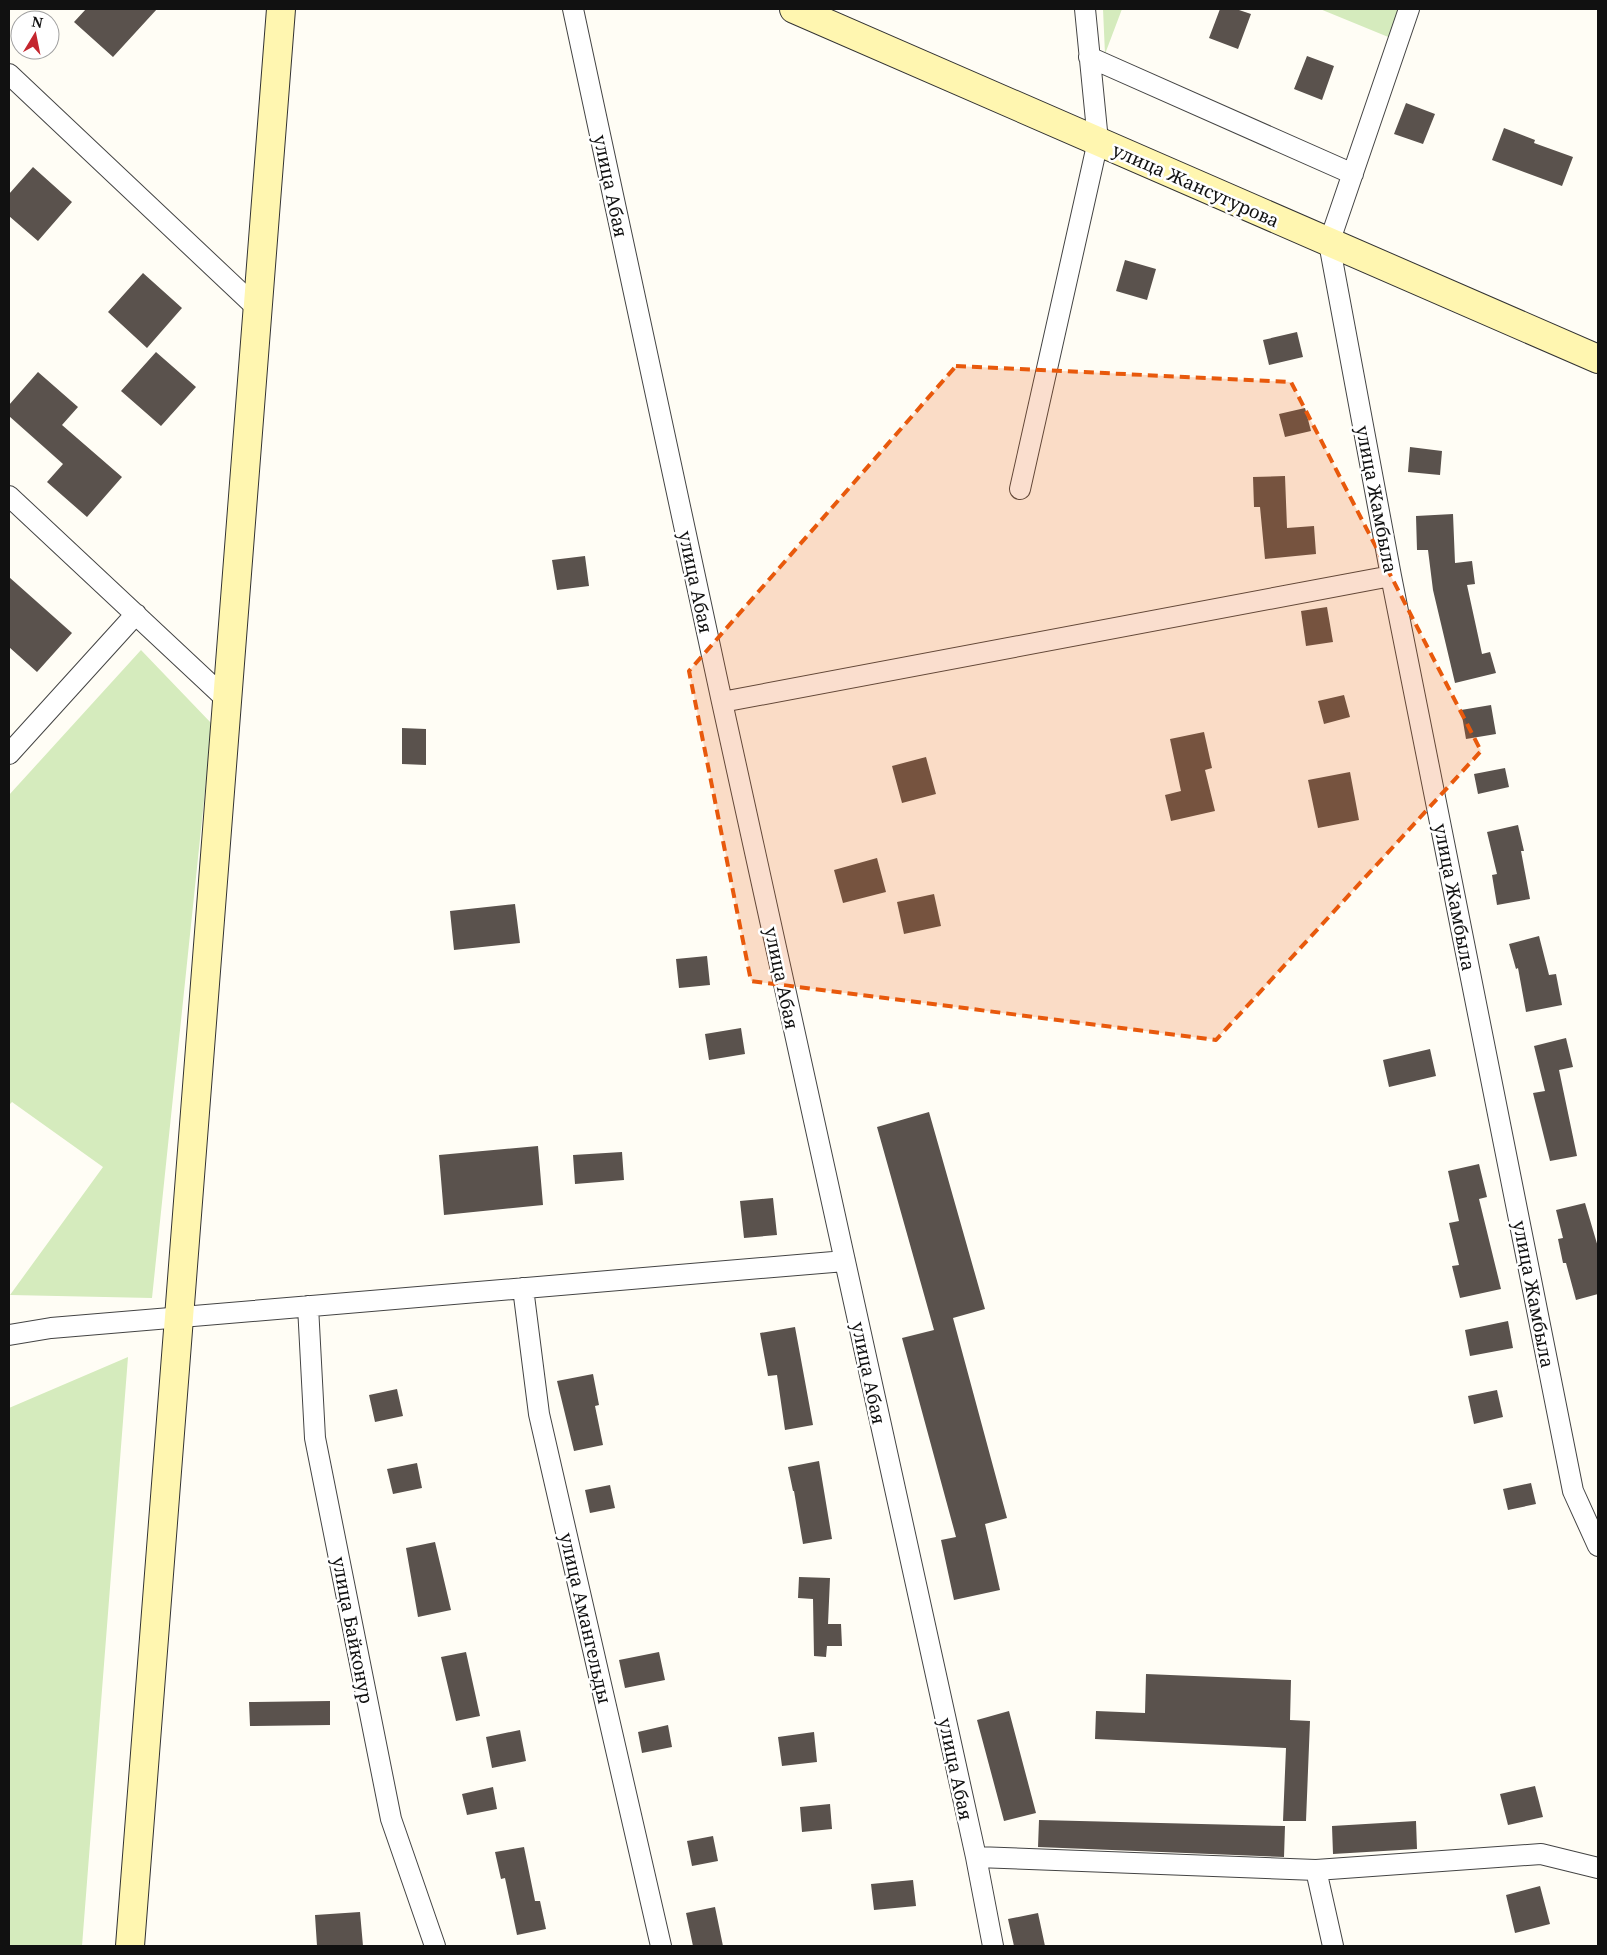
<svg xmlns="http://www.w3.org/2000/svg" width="1607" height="1955" font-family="'Noto Serif',serif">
	<rect width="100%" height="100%" fill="#fffdf5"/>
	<path fill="#d5ebbd" d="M1103 9H1122L1105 54Z
		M1320 9H1400L1398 41Z
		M141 650 212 724 152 1298 10 1295 103 1167 12 1102 9 1105V795Z
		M128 1357 82 1946H9V1408Z"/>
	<path fill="#5a524d" d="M86 9H157L113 57 74 22Z
		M1220 9H1236L1251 14 1238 49 1209 38Z
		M1307 56 1334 66 1322 100 1294 89Z
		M1406 103 1435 114 1423 144 1394 134Z
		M1504 128 1535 140 1534 143 1573 157 1562 186 1492 160Z
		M33 167 72 202 38 241 9 216V194Z
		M1125 260 1156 269 1147 300 1116 291Z
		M143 273 182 308 147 348 108 312Z
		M1297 332 1303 357 1269 365 1263 340Z
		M156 352 196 387 161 426 121 391Z
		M38 372 78 407 62 425 122 477 87 517 47 482 63 464 9 416V405Z
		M1305 408 1311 431 1285 437 1279 414Z
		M1410 447 1442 451 1440 475 1408 472Z
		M1285 476 1287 528 1314 526 1316 554 1265 559 1260 507H1254L1253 477Z
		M1453 514 1455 563 1472 561 1475 584 1467 585 1482 654 1490 652 1496 673 1455 683 1433 590 1428 550H1417L1416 516Z
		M585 556 589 586 557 590 552 560Z
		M9 577 72 633 37 672 9 647Z
		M1327 607 1333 642 1306 646 1301 611Z
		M1344 695 1350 717 1324 724 1318 701Z
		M1491 705 1496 734 1466 739 1461 710Z
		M402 728 426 729V765L402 764Z
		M1204 732 1212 768 1205 770 1215 811 1171 821 1165 795 1181 791 1170 739Z
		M926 757 936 794 902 803 892 766Z
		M1505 768 1509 787 1478 794 1474 774Z
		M1350 772 1359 820 1318 828 1308 780Z
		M1518 825 1524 851H1521L1530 899 1497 905 1492 875 1497 874 1487 832Z
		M877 858 886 892 843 903 834 870Z
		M934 894 941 926 904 934 897 902Z
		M515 904 520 943 454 950 450 911Z
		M1539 936 1549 975 1556 974 1562 1005 1526 1012 1518 968 1516 969 1509 944Z
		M707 956 710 985 679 988 676 959Z
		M741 1028 745 1054 709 1060 705 1034Z
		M1566 1038 1573 1067 1559 1070 1577 1156 1550 1161 1533 1093 1545 1091 1534 1046Z
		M1430 1049 1436 1076 1389 1087 1383 1060Z
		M929 1112 985 1309 953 1318 1007 1518 985 1524 1000 1590 954 1600 941 1540 956 1537 902 1338 934 1330 877 1127Z
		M538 1146 543 1205 444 1215 439 1155Z
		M622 1152 624 1180 575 1184 573 1155Z
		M1479 1164 1487 1197 1479 1199 1501 1289 1460 1298 1452 1266 1459 1265 1449 1223 1459 1221 1448 1171Z
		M773 1198 777 1235 744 1238 740 1201Z
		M1585 1203 1598 1247V1294L1576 1300 1566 1263H1563L1558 1239 1563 1238 1556 1210Z
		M1508 1321 1513 1348 1470 1356 1465 1330Z
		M795 1327 813 1425 785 1430 777 1375 768 1376 760 1333Z
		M593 1374 599 1405 595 1406 603 1445 574 1451 557 1381Z
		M397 1389 403 1416 375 1422 369 1395Z
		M1497 1390 1503 1417 1474 1424 1468 1396Z
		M819 1461 832 1539 803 1544 794 1491H793L788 1467Z
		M417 1463 422 1488 393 1494 387 1469Z
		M1531 1483 1536 1504 1508 1510 1503 1489Z
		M610 1485 615 1508 590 1513 585 1490Z
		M435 1542 451 1610 418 1617 406 1548Z
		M799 1577 830 1578 828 1624H841L842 1646H827L826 1657 814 1656 813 1599 798 1598Z
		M466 1652 480 1716 456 1721 441 1657Z
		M659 1652 665 1680 625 1688 619 1660Z
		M1146 1674 1291 1680 1290 1720 1310 1721 1306 1821H1283L1286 1748 1095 1739 1096 1711 1145 1713Z
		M330 1701V1725L250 1726 249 1702Z
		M1009 1711 1036 1813 1004 1821 977 1720Z
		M668 1725 672 1747 642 1753 638 1732Z
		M520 1730 526 1761 492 1768 486 1737Z
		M814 1732 817 1762 782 1766 778 1737Z
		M1535 1786 1543 1817 1508 1825 1500 1794Z
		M493 1787 497 1809 467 1815 462 1794Z
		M830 1804 832 1829 802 1832 800 1807Z
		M1039 1820 1285 1826 1284 1857 1038 1847Z
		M1416 1821 1417 1849 1333 1854 1332 1826Z
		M713 1836 718 1861 692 1866 687 1841Z
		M524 1847 535 1901H540L546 1929 517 1935 505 1878 501 1879 495 1852Z
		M913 1880 916 1906 874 1910 871 1884Z
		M1540 1886 1550 1924 1515 1933 1506 1895Z
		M715 1907 723 1946H693L686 1913Z
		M360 1912 363 1946H317L315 1915Z
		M1038 1913 1045 1946H1014L1008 1919Z"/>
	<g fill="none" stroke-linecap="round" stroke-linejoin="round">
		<g stroke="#444" stroke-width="22">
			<path id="street" d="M573 9 722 702 976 1857 993 1946
				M1409 9 1329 243 1391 576 1573 1491 1598 1546
				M1089 57 1353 174
				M9 74 257 308
				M1020 489 1098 141 1085 9
				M9 496 226 699
				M722 702 1391 576
				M9 754 136 614
				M523 1288 539 1414 661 1946
				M308 1306 315 1438 391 1819 435 1946
				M9 1335 51 1328 845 1261
				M976 1857 1316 1870 1541 1854 1598 1868
				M1316 1870 1333 1946"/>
		</g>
		<g stroke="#333" stroke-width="30">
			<path id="secondary" d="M794 9 1598 359
				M130 1946 281 9"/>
		</g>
		<use href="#street" stroke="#fff" stroke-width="20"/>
		<use href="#secondary" stroke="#fff6b0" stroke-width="28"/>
	</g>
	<path fill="#e8590c" fill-opacity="0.2" stroke="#e8590c" stroke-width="4" stroke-dasharray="10 6" stroke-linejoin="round" d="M956 366 1291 382 1481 751 1216 1040 751 981 689 671Z"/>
	<g text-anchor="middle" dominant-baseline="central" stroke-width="5" stroke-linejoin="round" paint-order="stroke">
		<g font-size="18" fill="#111" stroke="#fff">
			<text transform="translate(1196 185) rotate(24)">улица Жансугурова</text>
			<text transform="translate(611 186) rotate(78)">улица Абая</text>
			<text transform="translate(1377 499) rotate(79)">улица Жамбыла</text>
			<text transform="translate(696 582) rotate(78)">улица Абая</text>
			<text transform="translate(1455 897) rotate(79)">улица Жамбыла</text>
			<text transform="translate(782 978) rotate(78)">улица Абая</text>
			<text transform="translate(1534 1294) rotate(79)">улица Жамбыла</text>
			<text transform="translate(869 1373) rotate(78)">улица Абая</text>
			<text transform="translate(586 1618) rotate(77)">улица Амангельды</text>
			<text transform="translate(353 1630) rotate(79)">улица Байконур</text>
			<text transform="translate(956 1769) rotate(78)">улица Абая</text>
		</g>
	</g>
	<rect width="1607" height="1955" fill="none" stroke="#111111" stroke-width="20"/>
	<g transform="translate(35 35) rotate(10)"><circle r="24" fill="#ffffff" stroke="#a0a0a0"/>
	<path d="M0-4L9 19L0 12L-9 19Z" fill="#c4262e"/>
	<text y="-8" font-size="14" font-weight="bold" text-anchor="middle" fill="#111111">N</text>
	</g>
</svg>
